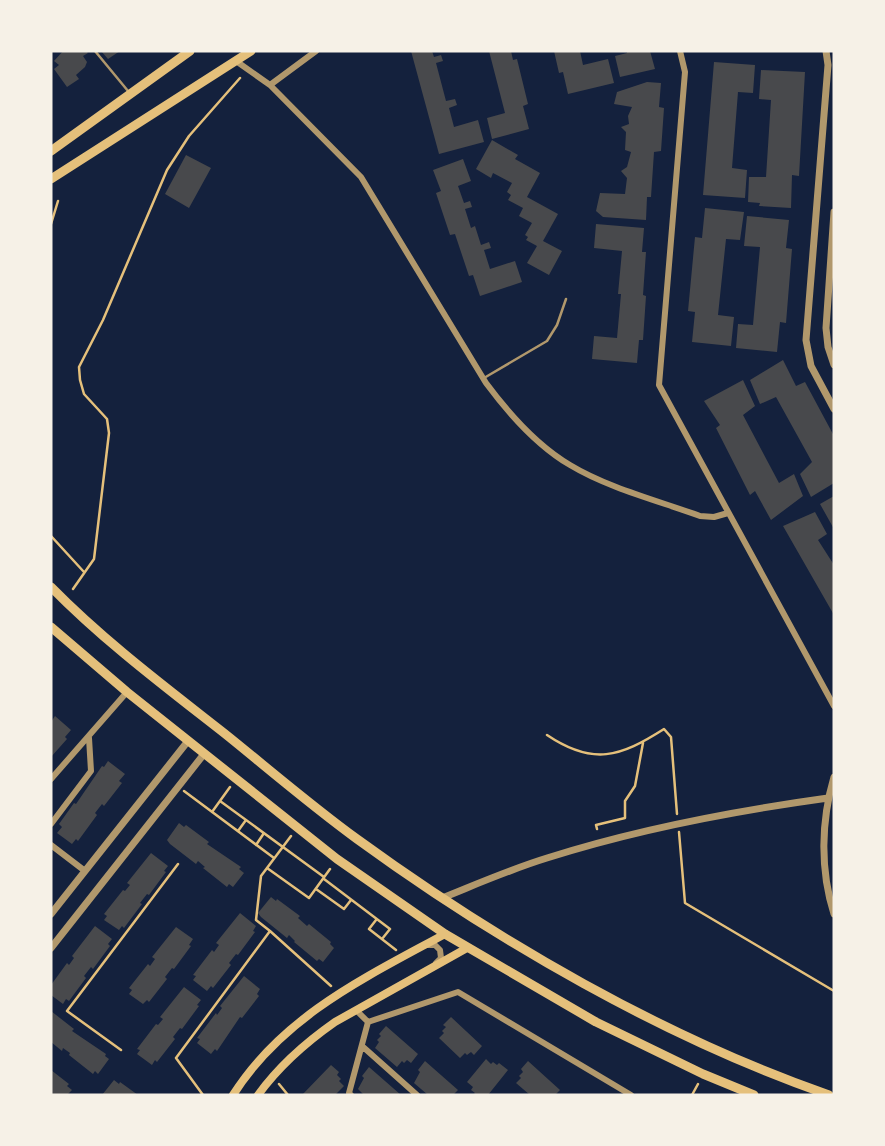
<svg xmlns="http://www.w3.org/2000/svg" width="885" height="1146" font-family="'Golos Text',sans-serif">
	<rect width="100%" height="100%" fill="#14213d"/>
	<path fill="#48494c" d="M63 51H86L88 53 83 56 87 62 85 67 76 75 79 79 67 87 54 69 59 65 54 61Z
		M101 51H120L108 59Z
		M411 51H432L434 57 441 55 443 61 436 63 446 101 455 99 457 105 449 108 454 127 478 120 484 142 439 154Z
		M489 51H511L513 60 517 59 528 104 523 106 529 129 492 139 487 118 505 113Z
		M554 51H580L583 65 608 59 614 83 568 94 563 72 559 73Z
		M627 51H650L655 69 620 77 615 56 627 53Z
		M714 62 755 65 753 93 738 92 732 168 747 170 745 198 703 195Z
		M761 70 805 72 799 176 792 175 791 208 759 206 760 203 748 202 749 177H766L771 100 759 99Z
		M647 82 661 83 659 107 664 108 661 151 654 152 651 197H647L646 220 603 217 596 211 600 193 625 194 627 178 621 171 627 167 631 152 625 150 626 132 621 127 629 124 628 116 632 107 614 104 617 92Z
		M492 140 518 155 515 159 540 173 527 197 558 214 543 241 562 251 549 275 527 263 537 246 526 240 528 237 525 235 532 223 519 216 523 208 508 200 511 195 507 192 512 183 493 173 491 178 476 169Z
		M186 155 211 168 189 208 165 194Z
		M463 159 471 181 458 186 464 203 470 201 472 207 465 209 471 228 475 226 481 245 489 242 491 248 484 250 490 269 515 261 522 282 480 296 473 275 469 276 455 234 450 235 436 193 441 191 433 170Z
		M705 208 744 212 740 240 726 239 718 315 734 317 731 346 692 342 695 312 688 311 695 237 702 238Z
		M747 216 789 220 786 248 792 249 786 323 780 322 777 352 736 348 738 324 753 325 760 247 744 246Z
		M596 224 644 228 642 252H646L643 295 646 296 643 340H639L637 363 592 359 594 336 617 338 621 294H618L622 251 594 248Z
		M783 360 796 386 805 382 834 436V483L811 497 800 474 812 462 776 397 760 404 750 380Z
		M743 380 755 406 743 415 779 483 794 474 803 496 771 520 755 491 750 495 716 428 720 425 704 401Z
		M834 496V529L820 504Z
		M815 512 827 534 818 540 834 565V615L783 526Z
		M55 716 71 730 65 737 67 739 51 757V722Z
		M108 761 125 774 119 781 122 783 104 806 102 804 95 813 97 815 78 841 76 839 72 844 57 833 62 827 59 824 74 803 76 804 102 766 104 767Z
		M179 823 184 827 186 825 209 842 207 844 241 867 239 869 244 873 233 887 229 884 227 887 203 868 205 867 198 861 196 864 170 844 167 840Z
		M151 853 168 866 164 871 166 872 149 895 147 894 140 903 142 904 124 928 122 926 119 930 104 920 107 916 104 914 123 890 125 891 130 885 127 883Z
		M271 897 276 901 277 899 300 916 298 918 307 926 309 924 331 942 330 944 334 948 323 962 319 959 317 961 294 942 295 941 289 935 287 938 261 917 258 913Z
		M240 913 256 926 253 931 255 932 238 955 236 954 229 963 231 965 213 988 211 986 207 991 193 980 196 976 193 975 212 950 214 952 219 945 216 943Z
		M95 926 112 939 108 944 110 946 93 969 91 967 84 976 86 978 69 1001 66 999 63 1004 51 995V985L67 963 69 965 74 958 72 956Z
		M176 927 193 939 189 945 191 946 174 969 172 968 165 977 167 979 149 1002 147 1000 143 1004 129 994 132 990 129 988 148 964 150 966 155 959 152 957Z
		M244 976 260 989 257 994 259 996 242 1018 240 1017 217 1051 215 1049 211 1054 197 1043 200 1039 197 1038 216 1013 217 1015 222 1008 220 1006Z
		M184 987 201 1000 197 1005 199 1006 182 1029 180 1028 173 1037 175 1039 157 1062 155 1060 152 1065 137 1054 140 1050 137 1049 156 1024 158 1025 163 1019 160 1017Z
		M51 1011 74 1029 72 1031 106 1054 105 1056 109 1059 98 1074 95 1071 93 1074 69 1055 70 1053 63 1048 62 1051 51 1042Z
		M451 1017 482 1046 474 1055 471 1052 467 1055 465 1053 460 1058 439 1038 444 1033 442 1031 446 1027 443 1025Z
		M386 1026 418 1054 411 1063 407 1060 404 1063 402 1061 397 1067 375 1048 379 1042 377 1040 381 1036 379 1034Z
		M486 1059 491 1064 493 1062 497 1065 499 1063 508 1070 488 1095H473L475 1093 471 1090 473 1087 467 1082Z
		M425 1061 458 1090 453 1095H428L414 1083 420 1072 418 1070Z
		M528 1061 560 1090 555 1095H530L516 1083 521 1078 519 1076 523 1072 521 1069Z
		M331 1065 339 1072 337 1075 341 1079 339 1081 344 1086 335 1095H302Z
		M369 1067 401 1095H364L358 1089 364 1078 362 1076Z
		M51 1070 69 1084 67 1086 72 1090 67 1095H51Z
		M114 1080 119 1084 120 1082 138 1095H102Z"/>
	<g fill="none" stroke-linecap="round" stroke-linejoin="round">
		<path stroke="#e5c07b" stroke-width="2.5" d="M51 224 58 201
			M51 536 84 572
			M73 589 94 559 109 433 107 419 84 394 80 380 79 367 103 320 167 170 189 136 240 78
			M547 735C593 766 620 757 664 729L671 737 677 814
			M184 791 274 858
			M220 801 324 877
			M212 812 230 787
			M597 829 596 825 625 818V801L635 786 643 743
			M238 831 246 820
			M679 832 685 903 834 991
			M256 845 264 833
			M267 868 309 898 330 869
			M324 879 390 929 382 939
			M316 889 344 909 351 900
			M376 920 369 929 396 950
			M270 931 256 920 261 876 291 836
			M121 1050 67 1011 178 864
			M279 1084 288 1095
			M203 1095 176 1058 270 931 331 986
			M692 1095 698 1084"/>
		<path stroke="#b1986c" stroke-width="2.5" d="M95 51 128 91
			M484 378 547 341 557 325 566 299"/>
		<path stroke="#b1986c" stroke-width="6" d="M680 51 685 72 659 385 834 706
			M236 61 270 85 361 177 486 383C509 414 536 445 570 465 608 488 659 501 700 516L714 517 728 513
			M270 85 316 51
			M51 779 127 692
			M51 824 91 771 89 738
			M51 845 85 871
			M426 945H435L440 950 441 958 436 963
			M356 1010 368 1022 458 992 631 1095
			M362 1046 417 1095
			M351 1095 349 1093 368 1022"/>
		<path stroke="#b1986c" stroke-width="7" d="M826 51 828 65 806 340 811 366 834 409
			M834 212 826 328 828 347 834 365
			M834 777C821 821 820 870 834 914
			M442 898C477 884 511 869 547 858 638 829 734 811 828 798
			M51 914 188 741
			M51 948 204 754"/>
		<path stroke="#e5c07b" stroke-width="8" d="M233 1095C283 1016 366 977 445 934
			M258 1095C279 1066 305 1043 335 1022L467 948"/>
		<path stroke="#e5c07b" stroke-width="9" d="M51 151 190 51
			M51 179 251 51
			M51 587C105 642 168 689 229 737 271 771 313 807 357 839 497 941 665 1038 829 1095
			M51 627 127 692 337 859 445 934 596 1022 703 1074 754 1095"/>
	</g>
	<rect width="885" height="1146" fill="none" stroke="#f6f1e7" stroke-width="105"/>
</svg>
